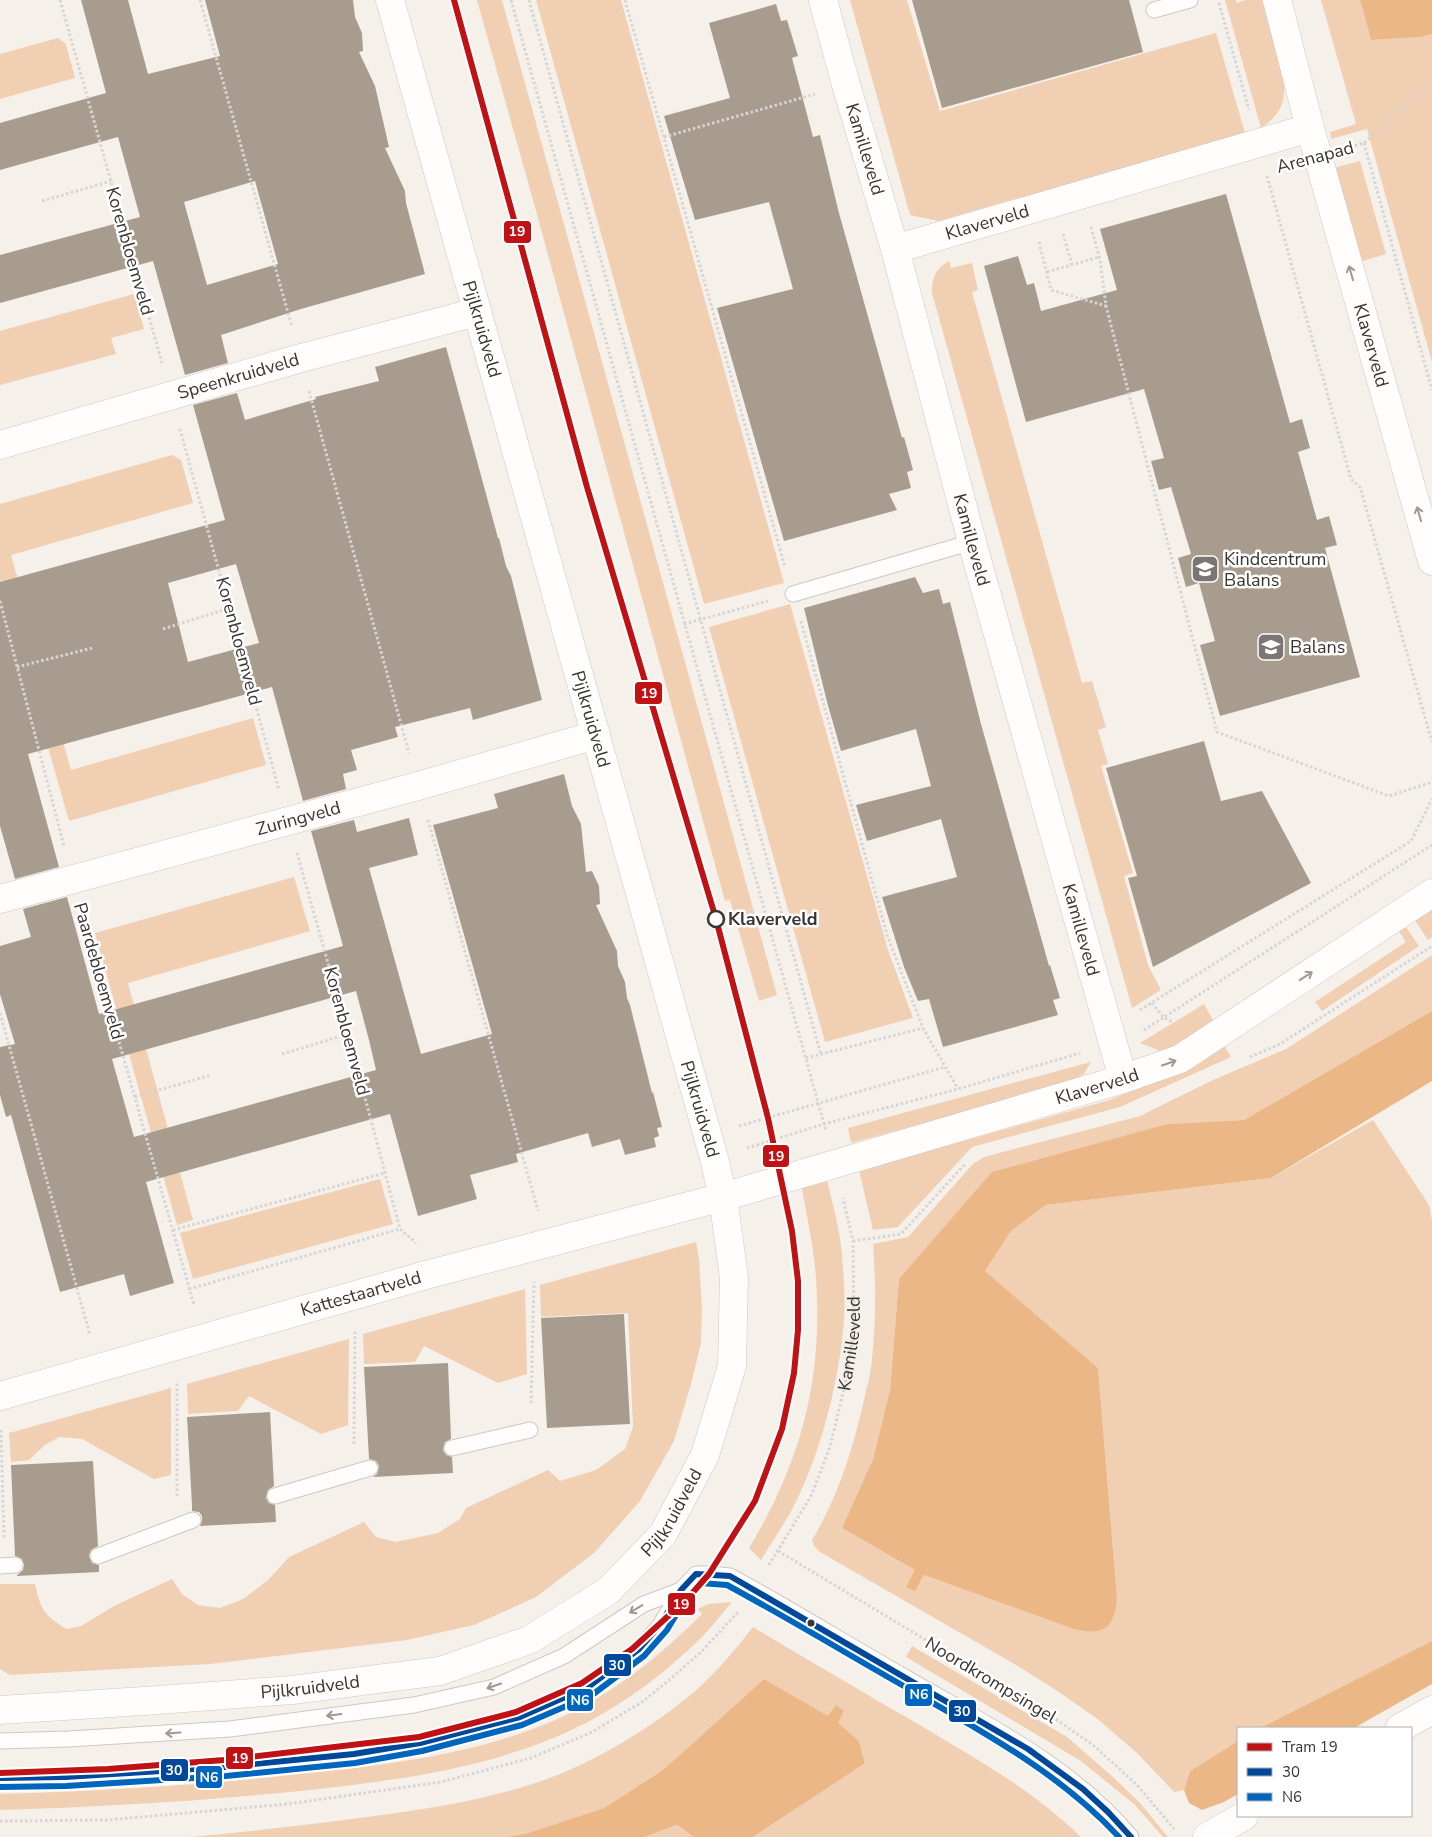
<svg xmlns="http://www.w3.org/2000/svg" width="1432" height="1837" font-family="'Nunito Sans',sans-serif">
	<rect width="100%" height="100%" fill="#f6f0eb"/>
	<path fill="#f0cfb2" d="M477 0H502L777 995 759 1001 730 900 725 901 536 211Z
		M536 0H621L784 583 704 604Z
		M850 0H907L940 111 1216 33 1245 133 938 221 910 215Z
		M1225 0H1236L1237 3 1245 0H1262C1267 16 1271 33 1276 49 1285 80 1294 107 1261 128Z
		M1321 0H1360L1371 40 1421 37 1432 34V362L1367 129 1331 139 1330 132 1356 124Z
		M58 38 66 44 75 78 0 99V54Z
		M1360 161 1386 254 1360 262 1334 168Z
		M949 261 951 268 972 263 978 290 972 292 1082 683 1092 681 1106 727 1098 730 1108 764 1101 766 1133 873 1124 876 1148 965 1161 990 1132 1008 932 293C932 278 935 269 949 261Z
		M134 294 144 329 111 338 116 354 0 385V331Z
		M172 455 181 460 193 503 11 555 71 770 253 718 266 765 69 821 0 579V504Z
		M790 604 888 950 913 1018 825 1042 709 627Z
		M294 877 310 931 128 983 193 1220 177 1225 95 933Z
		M1432 906V937L1428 940 1414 919Z
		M1404 924 1419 946 1322 1011 1315 1002 1406 942 1397 928Z
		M1432 955V1011L1244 1120 1168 1124 899 1279 890 1390 873 1459 842 1528 915 1570V1591L924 1575 1068 1627 1117 1598 1098 1368 985 1271 1011 1231 1046 1205 1271 1178 1373 1120 1429 1205 1432 1220V1641L1260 1728H1238V1741L1190 1771 1184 1790 1174 1792 1138 1754 1099 1720 1056 1690 1016 1665 820 1552 814 1546 812 1540C838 1497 853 1449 864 1400 867 1387 871 1373 872 1359 876 1321 876 1283 873 1244L908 1237 973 1164 984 1157 1140 1116 1213 1080 1286 1049Z
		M1204 1004 1214 1022 1170 1050 1160 1051 1140 1043Z
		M1222 1042 1231 1057 1120 1107 972 1147 898 1227 873 1230 859 1170 1110 1100 1153 1081Z
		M1091 1062 1084 1074 1069 1083 851 1143 848 1128Z
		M380 1179 393 1224 193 1279 180 1233Z
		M827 1181C833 1205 840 1230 842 1255 844 1280 846 1306 843 1331 837 1390 818 1463 789 1515 780 1530 770 1545 761 1560L749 1548C801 1462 823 1380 816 1279 814 1248 807 1218 802 1188Z
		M696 1242 699 1259 702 1309 701 1343 691 1384 674 1441 640 1501 594 1553 536 1597 474 1625 407 1640 210 1664 10 1675 0 1669V1584H35C41 1610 43 1614 66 1629L81 1626 114 1606 172 1579 182 1594 198 1605 220 1608 243 1599 268 1580 289 1557 364 1522 376 1537 396 1542 438 1533 460 1519 466 1508 548 1470 560 1481 596 1470 625 1449 633 1427 628 1313 541 1317 540 1285Z
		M525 1289 527 1374 498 1383 424 1346 415 1362 364 1364 363 1334Z
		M349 1339 348 1425 321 1434 249 1396 238 1411 188 1414 187 1384Z
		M171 1388V1475L154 1479 82 1439 59 1437 45 1445 29 1460 11 1462 9 1433Z
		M732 1602C721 1614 712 1627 701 1638 670 1668 635 1696 597 1717 507 1767 401 1780 300 1791 200 1801 100 1807 0 1810V1794C103 1791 207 1785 309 1773 394 1764 482 1753 560 1718 614 1693 660 1656 702 1614L698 1609 708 1604Z
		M753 1627C808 1660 863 1692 918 1724 975 1758 1033 1790 1081 1837H753L865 1762 859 1741 837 1723 844 1711 829 1717 764 1679 663 1770 604 1808 528 1833 507 1837H190C254 1831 318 1824 382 1815 440 1807 500 1797 555 1776 605 1756 653 1726 694 1692 715 1674 736 1649 753 1627Z
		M912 1646 1067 1737 1113 1777 1140 1803 1168 1837H1163L1135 1805 1081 1761 906 1657Z
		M677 1825 694 1837H644Z"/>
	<path fill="#ecb786" d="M1360 0H1432V34L1421 37 1371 40Z
		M1432 1011V1081L1271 1178 1046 1205 1011 1231 985 1271 1098 1368 1117 1598C1116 1604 1116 1611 1113 1617 1106 1637 1083 1632 1068 1627L924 1575 915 1591 906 1587 915 1570 842 1528 873 1459 890 1390 899 1279 992 1172 1168 1124 1244 1120Z
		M1432 1641V1684L1354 1728H1260Z
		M764 1679 828 1716 836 1705 844 1711 838 1723 859 1741 865 1763 753 1837H694L677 1825 644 1837H507L528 1833 604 1808 663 1770Z
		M1238 1741V1794L1224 1802 1202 1810 1189 1803 1184 1790 1190 1771Z"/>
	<path fill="#a89c8f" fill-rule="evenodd" d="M81 0H128L148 74 220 56 205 0H353L355 17 362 33 363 51 359 52 375 86 389 147 385 148 405 191 406 203 425 274 301 309 221 335 228 363 185 375 153 261 0 303V255L140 217 118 137 0 170V123L106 93ZM255 181 278 264 207 285 184 202Z
		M912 0H1129L1143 52 942 108Z
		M776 4 781 21 787 20 798 56 792 58 813 137 820 135 839 213 902 438 904 437 913 470 907 472 911 488 889 494 897 510 784 541 717 308 793 289 769 202 695 220 664 116 730 98 709 23Z
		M1226 194 1290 423 1302 419 1310 448 1298 452 1317 520 1329 516 1337 545 1325 548 1360 677 1220 716 1200 645 1215 641 1199 583 1186 587 1178 558 1191 554 1171 487 1159 490 1151 461 1164 458 1144 389 1026 422 984 266 1018 256 1027 285 1034 283 1041 311 1117 290 1100 229Z
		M446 347 498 538H499L506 566 511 576 542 700 473 720 470 708 395 727 398 737 351 750 357 770 343 774 346 789 303 801 272 687 28 754 59 867 15 879 0 826V582L225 520 193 405 237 393 245 420 316 399 315 397 379 381 375 367ZM236 564 259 643 188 662 168 583Z
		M915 577 923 593 939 589 943 604 950 602 981 724 1049 966 1050 965 1060 998 1053 1000 1058 1015 943 1047 929 999 918 1001 904 967 882 897 957 877 941 819 867 841 856 805 931 786 916 729 841 751 827 702 804 608Z
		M1204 741 1221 801 1262 791 1311 883 1153 967 1128 878 1137 876 1106 768Z
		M564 774 572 806 581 824 586 872 592 871 599 886 600 904 596 905 617 951 618 966 625 982 627 998 630 1005 652 1093 653 1092 662 1127 657 1128 659 1136 654 1138 656 1147 625 1155 620 1139 592 1147 588 1133 516 1154 518 1162 470 1175 477 1199 418 1216 390 1114 146 1182 174 1283 130 1296 124 1274 60 1292 11 1115 6 1117 0 1095V1047L15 1044 0 994V946L31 937 23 909 67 897 99 1014 343 946 311 831 354 820 357 832 409 818 418 855 369 868 421 1054 492 1034 433 825 498 808 494 794ZM356 991 369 1040 376 1070 134 1137 112 1059Z
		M624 1314 630 1424 547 1428 541 1318Z
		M448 1363 451 1439 445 1442 443 1450 446 1455 452 1457 453 1473 373 1477 377 1474 379 1466 376 1461 369 1459 364 1367Z
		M270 1412 274 1486 268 1490 266 1498 269 1503 275 1505 276 1522 200 1526 202 1521V1516L199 1512 192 1511V1505L187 1417Z
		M93 1461 98 1546 91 1550 89 1555 92 1563 99 1565V1572L16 1576 23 1570 24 1565 22 1559 15 1556 11 1465Z"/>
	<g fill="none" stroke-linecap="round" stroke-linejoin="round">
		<g stroke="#cdc8c4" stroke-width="17">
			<path id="lane" d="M1154 10 1190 0
				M793 594 972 542
				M452 1448 530 1430
				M275 1496 370 1468
				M98 1556 193 1520
				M0 1566 15 1565
				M0 1741 69 1739 230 1729 414 1705 494 1687 564 1656 644 1604 681 1590
				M0 1778 65 1777 225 1767 354 1754 420 1743 520 1717 588 1687 639 1649 660 1625 681 1590 696 1574H709L730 1576C791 1609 850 1646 910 1680 988 1725 1073 1767 1131 1837"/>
		</g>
		<g stroke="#cdc8c4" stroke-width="29">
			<g id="street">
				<path id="s2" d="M823 0 846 85 895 249 972 542 1123 1079"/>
				<path id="s3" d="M1277 0 1310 128 1432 561"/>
				<path id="s4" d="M895 249 1310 128"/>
				<path id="s5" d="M0 445 301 358 477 312"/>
				<path id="s6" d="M0 899 418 786 596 735"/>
				<path id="s7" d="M0 1396 426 1275 723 1197 1123 1079 1180 1059 1432 893"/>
				<path id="s8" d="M0 1710 144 1701 292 1690 440 1671 529 1640 608 1591 663 1534 705 1455 732 1366 734 1278 723 1197 714 1158 390 0"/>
				<path d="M1400 1728 1432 1710"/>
				<path d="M1207 1837 1244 1816"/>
			</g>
		</g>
		<g stroke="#d7d5d4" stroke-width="3" stroke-dasharray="2.5 2.5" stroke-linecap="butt">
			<path d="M60 0 162 363"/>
			<path d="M200 0 292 327"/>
			<path d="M511 0 826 1131"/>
			<path d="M529 0 821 1055"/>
			<path d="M625 0 785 567"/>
			<path d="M1219 3 1249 110"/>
			<path d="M664 137 815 94"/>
			<path d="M1364 143 1432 390"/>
			<path d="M1350 147 1364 143 1409 102 1432 85"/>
			<path d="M1267 176 1351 479 1360 487 1432 742"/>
			<path d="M42 201 111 181"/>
			<path d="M1091 227 1100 260 1106 306 1217 732 1389 796 1432 782"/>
			<path d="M1063 234 1072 265"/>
			<path d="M1039 242 1051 290 1106 306"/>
			<path d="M1047 272 1099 257"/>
			<path d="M309 391 409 753"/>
			<path d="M180 429 279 790"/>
			<path d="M0 601 64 846"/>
			<path d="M801 621 887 935 923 1028 958 1089"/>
			<path d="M684 624 768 601"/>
			<path d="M163 629 230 608"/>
			<path d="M17 667 92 648"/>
			<path d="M428 820 538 1211"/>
			<path d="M297 853 348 1034 400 1229 416 1243"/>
			<path d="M82 912 194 1305"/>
			<path d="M1152 1003 1164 1018 1173 1022"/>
			<path d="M1140 1010 1411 841 1432 799"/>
			<path d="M0 1013 90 1335"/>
			<path d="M1144 1030 1432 845"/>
			<path d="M282 1054 348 1034"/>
			<path d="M1250 1057 1280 1044 1432 946"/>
			<path d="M806 1058 923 1028"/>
			<path d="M135 1097 211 1075"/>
			<path d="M739 1126 945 1067"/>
			<path d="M747 1148 824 1124 958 1089 1080 1053"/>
			<path d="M173 1230 385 1173"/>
			<path d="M853 1241 901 1234 966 1163"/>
			<path d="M189 1289 400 1229"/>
			<path d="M531 1403 534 1282"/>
			<path d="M1 1430 4 1538"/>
			<path d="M354 1444 355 1331"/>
			<path d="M177 1496V1382"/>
			<path d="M778 1551 1044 1711 1093 1745 1137 1785 1174 1829"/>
			<path id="s1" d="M769 1565 811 1496 830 1447 845 1385 854 1329 853 1241 843 1198"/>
			<path d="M0 1821 107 1820 288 1804 441 1782 531 1758 592 1732 642 1702 673 1677 703 1650 738 1612"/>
		</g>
		<use href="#lane" stroke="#fefdfc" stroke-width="15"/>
		<use href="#street" stroke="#fefdfc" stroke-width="28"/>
		<g stroke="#fff" stroke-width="10">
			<path id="bus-1" d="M0 1778 65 1777 225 1767 354 1754 420 1743 520 1717 588 1687 639 1649 660 1625 681 1590 696 1574 730 1576 1028 1749 1083 1789 1108 1812 1131 1837"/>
		</g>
		<g stroke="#fff" stroke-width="10">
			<path id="bus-2" d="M0 1787 66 1786 226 1776 355 1763 422 1751 522 1725 592 1695 644 1656 667 1630 688 1595 700 1583 727 1585C786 1617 844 1652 902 1685 979 1730 1058 1771 1119 1837"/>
		</g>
		<use href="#bus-1" stroke="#004899" stroke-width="6"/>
		<use href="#bus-2" stroke="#0065bd" stroke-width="6"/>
		<g stroke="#fff" stroke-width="10">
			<path id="tram-1" d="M0 1773 108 1769 224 1760 419 1737 516 1712 582 1683 632 1649 688 1598 709 1574 755 1501 782 1429 794 1373 798 1330V1281L792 1231 768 1118 716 919 587 487 454 0"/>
		</g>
		<use href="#tram-1" stroke="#c01115" stroke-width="6"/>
	</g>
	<defs><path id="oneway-shaft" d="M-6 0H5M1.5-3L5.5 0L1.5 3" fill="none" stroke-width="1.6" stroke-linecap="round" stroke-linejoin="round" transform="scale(1.25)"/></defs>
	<g stroke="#9c9997">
		<use href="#oneway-shaft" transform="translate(1351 273) rotate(-106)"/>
		<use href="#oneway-shaft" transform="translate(1419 514) rotate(-106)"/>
		<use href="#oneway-shaft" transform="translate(1306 976) rotate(-33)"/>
		<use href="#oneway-shaft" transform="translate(1169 1063) rotate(-19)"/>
		<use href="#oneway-shaft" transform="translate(636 1609) rotate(149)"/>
		<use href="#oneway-shaft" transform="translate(494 1686) rotate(161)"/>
		<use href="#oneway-shaft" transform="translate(334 1715) rotate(173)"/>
		<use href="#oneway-shaft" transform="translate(173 1733) rotate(176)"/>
	</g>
	<defs>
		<g id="school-square" transform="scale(1.4375)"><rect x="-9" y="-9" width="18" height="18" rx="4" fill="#7b7673" stroke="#fff"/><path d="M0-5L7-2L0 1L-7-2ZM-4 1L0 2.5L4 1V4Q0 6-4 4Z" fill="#fff"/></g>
	</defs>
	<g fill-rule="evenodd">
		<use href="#school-square" x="1205" y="569"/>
		<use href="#school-square" x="1271" y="647"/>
	</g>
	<circle fill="#fff" stroke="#393532" stroke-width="2.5" cx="716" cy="919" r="8"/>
	<circle fill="#393532" stroke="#fff" stroke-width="2" cx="811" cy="1623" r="4.5"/>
	<g text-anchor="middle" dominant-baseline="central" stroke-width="5" stroke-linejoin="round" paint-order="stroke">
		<g font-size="18" fill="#393532" stroke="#fff">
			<text stroke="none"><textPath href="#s2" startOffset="155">Kamilleveld</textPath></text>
			<text transform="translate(1315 157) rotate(-15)">Arenapad</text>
			<text stroke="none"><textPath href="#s4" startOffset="96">Klaverveld</textPath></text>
			<text transform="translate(130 251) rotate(74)">Korenbloemveld</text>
			<text transform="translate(482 329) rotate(74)">Pijlkruidveld</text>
			<text stroke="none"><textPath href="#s3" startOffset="358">Klaverveld</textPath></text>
			<text stroke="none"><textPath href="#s5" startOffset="248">Speenkruidveld</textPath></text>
			<text stroke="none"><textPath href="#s2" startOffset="560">Kamilleveld</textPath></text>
			<text transform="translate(239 641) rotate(75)">Korenbloemveld</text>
			<text transform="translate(591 719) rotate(74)">Pijlkruidveld</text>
			<text stroke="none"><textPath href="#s6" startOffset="309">Zuringveld</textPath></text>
			<text stroke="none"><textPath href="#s2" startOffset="965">Kamilleveld</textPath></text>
			<text transform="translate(99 971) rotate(74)">Paardebloemveld</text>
			<text transform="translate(347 1031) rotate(75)">Korenbloemveld</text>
			<text stroke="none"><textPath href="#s7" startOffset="1140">Klaverveld</textPath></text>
			<text transform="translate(700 1109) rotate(74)">Pijlkruidveld</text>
			<text stroke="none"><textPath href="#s7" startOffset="375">Kattestaartveld</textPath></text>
			<text stroke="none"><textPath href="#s1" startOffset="239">Kamilleveld</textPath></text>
			<text stroke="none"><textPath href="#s8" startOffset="731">Pijlkruidveld</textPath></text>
			<text transform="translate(991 1680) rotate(31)">Noordkrompsingel</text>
			<text stroke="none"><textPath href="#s8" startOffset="311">Pijlkruidveld</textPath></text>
		</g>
		<g font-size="18" fill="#393532" stroke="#fff" text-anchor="start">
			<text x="1224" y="559">Kindcentrum<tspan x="1224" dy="21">Balans</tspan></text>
			<text x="1290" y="647">Balans</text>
		</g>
		<g font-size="18" font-weight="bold" fill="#393532" stroke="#fff" text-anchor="start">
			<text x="728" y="919">Klaverveld</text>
		</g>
	</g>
	<g stroke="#fff" stroke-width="2">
		<rect x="503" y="220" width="29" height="24" rx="5" fill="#c01115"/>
		<rect x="634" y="681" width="29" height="24" rx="5" fill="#c01115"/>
		<rect x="762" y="1144" width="28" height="24" rx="5" fill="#c01115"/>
		<rect x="667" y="1592" width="29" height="24" rx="5" fill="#c01115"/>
		<rect x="603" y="1653" width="29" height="24" rx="5" fill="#004899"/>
		<rect x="904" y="1683" width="29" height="24" rx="5" fill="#0065bd"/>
		<rect x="566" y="1688" width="28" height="24" rx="5" fill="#0065bd"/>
		<rect x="948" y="1699" width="29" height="24" rx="5" fill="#004899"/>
		<rect x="225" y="1746" width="29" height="24" rx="5" fill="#c01115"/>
		<rect x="160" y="1758" width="29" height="24" rx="5" fill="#004899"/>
		<rect x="195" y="1765" width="28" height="24" rx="5" fill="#0065bd"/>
	</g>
	<g font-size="14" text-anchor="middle" font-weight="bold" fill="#fff">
		<text x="517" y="236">19</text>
		<text x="649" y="698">19</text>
		<text x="776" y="1161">19</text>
		<text x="681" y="1609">19</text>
		<text x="617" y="1670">30</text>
		<text x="919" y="1699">N6</text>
		<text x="580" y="1705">N6</text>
		<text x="962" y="1716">30</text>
		<text x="240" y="1763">19</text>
		<text x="174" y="1775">30</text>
		<text x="209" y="1782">N6</text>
	</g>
	<rect x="1237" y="1727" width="175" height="90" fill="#ffffff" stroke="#b0aead"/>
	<rect x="1247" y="1743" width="25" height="8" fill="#c01115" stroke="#b0aead"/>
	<text x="1282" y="1752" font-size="15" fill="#393532">Tram 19</text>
	<rect x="1247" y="1768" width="25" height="8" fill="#004899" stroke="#b0aead"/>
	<text x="1282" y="1777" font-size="15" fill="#393532">30</text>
	<rect x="1247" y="1793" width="25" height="8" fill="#0065bd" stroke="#b0aead"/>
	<text x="1282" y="1802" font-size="15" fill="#393532">N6</text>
</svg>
